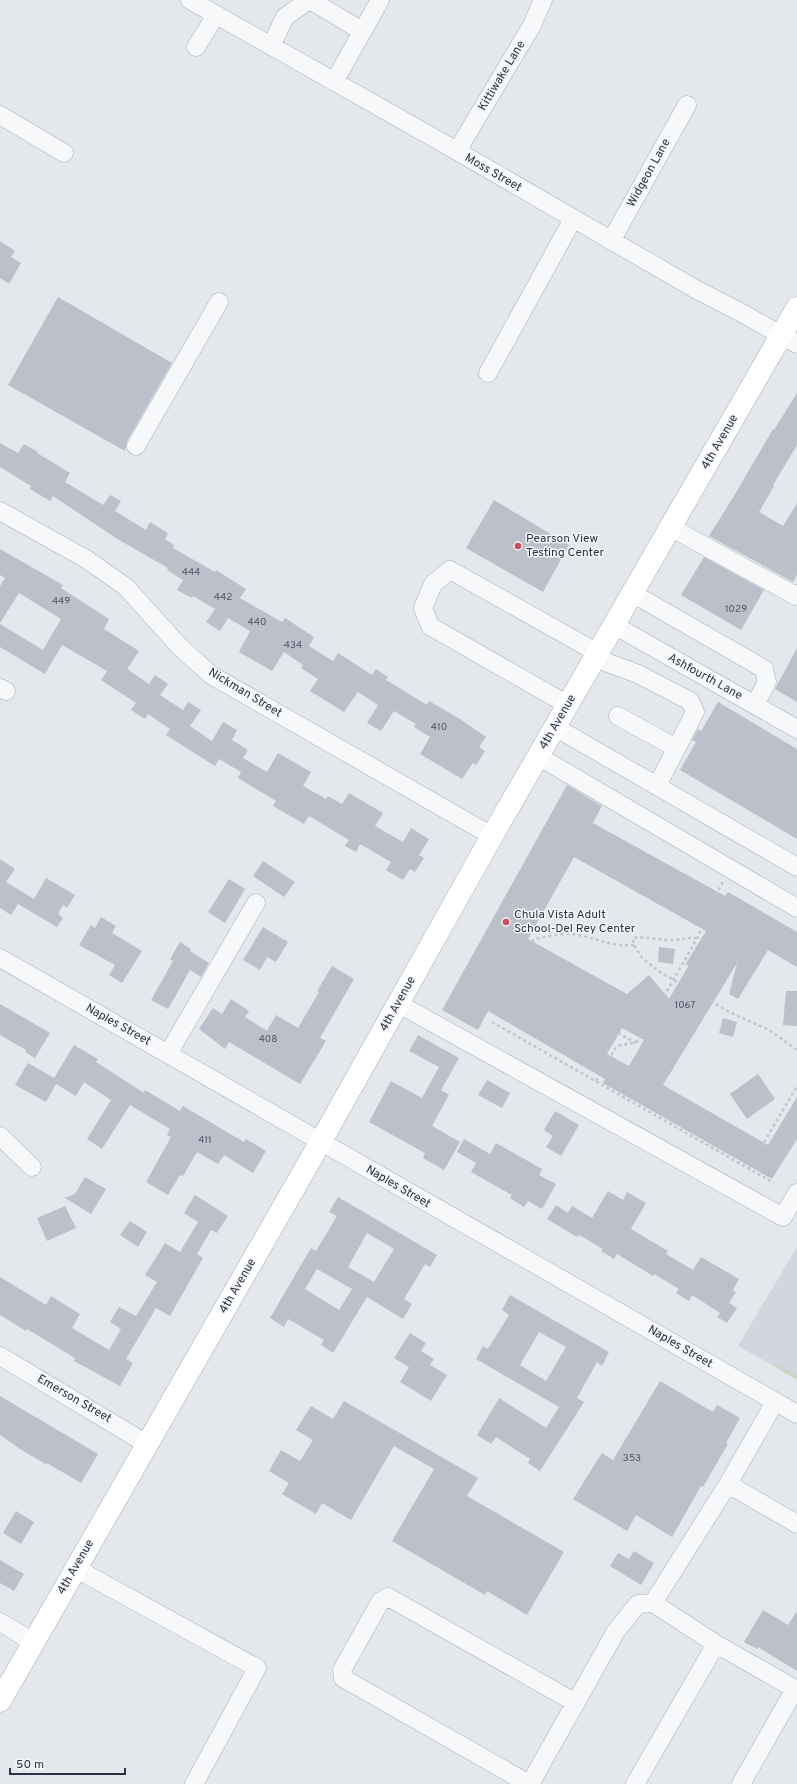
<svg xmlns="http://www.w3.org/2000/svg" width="797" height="1784" font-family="Overpass,sans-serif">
	<rect width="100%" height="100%" fill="#e4e7ec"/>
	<path fill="#d2d6de" d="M797 1247V1379L738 1346Z"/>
	<path fill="#c9d6c5" d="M778 1365 797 1375V1380L775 1367Z"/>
	<path fill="#bbc0ca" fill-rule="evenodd" d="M0 241 15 251 11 257 21 263 9 284 0 278Z
		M58 297 172 363 127 441 125 451 8 385Z
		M797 393V445L773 485 774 486 759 512 783 526 797 503V575L793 582 709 536 734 496 773 429 774 430Z
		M0 443 18 453 24 444 38 452 37 453 70 473 65 482 103 505 110 495 121 501 115 511 146 530 150 522 168 533 165 539 174 545 173 548 215 572 216 570 246 589 240 598 282 622 285 618 314 637 309 646 333 661 338 653 372 675 376 669 388 677 386 680 427 705 429 701 460 719 486 737 479 747 485 751 476 765 473 763 462 779 420 754 430 737 414 727 416 724 394 711 381 731 367 723 378 705 358 692 344 712 310 691 318 679 301 668 303 665 284 652 272 671 239 652 250 631 228 618 220 631 206 622 215 609 193 596 192 598 177 590 183 580 167 570 168 568 119 540 53 496 50 501 30 489 31 486 0 467Z
		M494 500 569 545 543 592 466 548Z
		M0 549 63 585 61 588 109 619 104 629 139 651 127 669 149 684 155 675 168 684 160 695 183 710 188 702 201 710 190 726 212 741 223 722 237 730 232 740 248 750 243 758 267 772 278 753 311 772 303 786 326 799 328 796 342 804 349 793 383 813 375 826 403 842 411 828 429 839 419 855 424 858 415 872 410 869 403 880 386 870 391 862 360 844 356 852 345 846 349 840 309 816 304 824 273 806 276 801 238 778 241 772 219 759 215 766 166 735 170 729 148 714 145 719 131 710 136 703 101 680 107 671 62 645 45 674 0 647V624L43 650 61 619 19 593 0 623V586L5 578 0 575Z
		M704 557 764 590 741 630 681 595Z
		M797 648V702L775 689Z
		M718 702 797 749V839L680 770 696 742 692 740 698 729 701 731Z
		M567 785 602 806 593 823 725 896 728 892 797 932V967L768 950 738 999 729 994 737 963 663 1085 768 1145 797 1097V1139L772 1179 603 1083 605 1079 488 1011 478 1030 442 1010ZM574 857 706 931 685 965H689L669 999 649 975 627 994 528 939ZM622 1028 644 1040 629 1066 607 1054Z
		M0 859 15 869 6 882 34 899 46 878 75 895 67 908 63 905 58 914 63 918 57 927 18 904 11 915 0 908Z
		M263 861 295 882 284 897 253 876Z
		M229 879 245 889 225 923 208 912Z
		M101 917 116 926 112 933 142 951 122 983 109 975 115 965 79 945 91 925 95 928Z
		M263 927 288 942 276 962 267 957 260 970 243 960Z
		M180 942 191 949 190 951 209 963 201 977 190 970 168 1009 151 1000 173 961 170 959Z
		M659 947 675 949 673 964 658 962Z
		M332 966 354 979 320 1038 326 1041 300 1084 229 1042 225 1049 199 1029 213 1008 222 1014 231 999 249 1011 245 1017 267 1031 276 1015 298 1028 319 992 317 991Z
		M786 991H797V1026L783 1025Z
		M0 1004 50 1033 35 1058 25 1052 26 1050 0 1035Z
		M723 1018 737 1022 733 1037 719 1033Z
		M418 1035 459 1058 441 1090 449 1095 432 1126 460 1142 444 1170 423 1158 425 1153 369 1122 391 1081 422 1098 439 1067 409 1051Z
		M74 1045 98 1059 96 1062 144 1093 145 1090 180 1111 183 1106 244 1142 246 1139 266 1151 253 1173 224 1155 218 1164 197 1152 183 1176 180 1175 168 1195 146 1182 171 1137 167 1135 170 1129 130 1105 102 1149 87 1139 111 1100 84 1082 76 1096 56 1084 46 1102 15 1085 28 1063 54 1078Z
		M758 1074 775 1099 747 1119 730 1094Z
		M487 1080 510 1093 502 1108 478 1095Z
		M555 1111 579 1125 561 1156 546 1147 553 1136 544 1130Z
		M464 1139 490 1154 496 1143 542 1169 539 1175 556 1184 542 1209 528 1201 524 1207 510 1198 512 1195 471 1172 476 1163 457 1152Z
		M85 1177 106 1189 91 1214 65 1198 75 1194Z
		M608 1191 623 1200 627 1192 646 1203 631 1229 668 1251 666 1254 693 1270 701 1257 739 1279 733 1290 736 1292 729 1303 737 1308 727 1323 717 1317 720 1313 692 1295 689 1301 676 1293 679 1289 654 1274 653 1276 617 1254 614 1259 601 1251 603 1249 579 1235 577 1237 547 1219 556 1205 568 1213 572 1206 592 1218Z
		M195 1195 228 1216 217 1233 211 1230 197 1254 203 1258 170 1316 156 1308 126 1359 133 1363 120 1386 74 1361 75 1358 27 1329 26 1331 0 1315V1277L46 1305 51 1296 80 1314 72 1328 109 1350 121 1329 110 1322 119 1307 136 1316 157 1282 145 1275 165 1243 180 1252 198 1222 184 1213Z
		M338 1197 437 1255 430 1267 425 1264 404 1299 412 1304 403 1319 367 1297 333 1353 321 1345 324 1340 288 1319 284 1327 270 1318 311 1248 316 1251 337 1216 329 1212ZM367 1233 394 1249 374 1282 348 1267ZM317 1269 352 1289 339 1310 305 1289Z
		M65 1206 76 1228 47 1241 37 1218Z
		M130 1221 147 1232 138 1247 120 1235Z
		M510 1295 609 1352 602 1366 597 1362 577 1398 584 1402 540 1471 528 1463 530 1459 496 1437 491 1444 477 1435 499 1398 546 1428 559 1407 476 1359 483 1346 488 1349 509 1315 502 1310ZM539 1332 566 1347 546 1381 520 1365Z
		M410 1333 426 1343 421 1351 434 1359 430 1365 447 1375 431 1401 400 1382 409 1367 394 1358Z
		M660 1381 713 1412 717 1405 740 1418 726 1443 728 1444 703 1487 701 1486 672 1537 636 1515 627 1531 573 1499 602 1453 613 1460Z
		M0 1396 98 1454 81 1483 47 1463 46 1464 23 1451 0 1435Z
		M344 1401 478 1478 467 1496 564 1552 527 1615 487 1591 485 1595 392 1541 434 1469 394 1446 351 1520 322 1503 316 1514 282 1494 289 1483 269 1471 281 1450 300 1461 313 1440 296 1430 311 1406 333 1419Z
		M16 1511 34 1522 21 1544 3 1533Z
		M634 1551 654 1563 641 1585 610 1566 618 1553 629 1559Z
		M0 1560 24 1574 14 1591 0 1583Z
		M763 1610 788 1625 797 1611V1671L758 1647 757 1649 744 1642Z"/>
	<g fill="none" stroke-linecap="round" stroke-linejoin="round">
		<g stroke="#a9aeb7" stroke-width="19">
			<path id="minor" d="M190 0 457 151 697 290 740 312 797 344
				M310 0 362 31
				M271 46 285 17 309 0
				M196 47 216 15
				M334 82 380 0
				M0 115 64 153
				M457 151 531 27 543 0
				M611 241 687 105
				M488 373 573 219
				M136 446 219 302
				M0 511 86 559 126 587 180 647 211 675 492 836
				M670 527 796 596 797 594
				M632 593 764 669 767 682 755 705
				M614 625 797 729
				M595 658 638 674 690 701 695 712 657 786
				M0 688 6 691
				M568 705 430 626 423 608 433 584 450 570 598 653
				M618 716 676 748
				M555 727 797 867
				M538 756 797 908
				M0 958 797 1414
				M399 1004 783 1217 797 1193
				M168 1054 256 903
				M0 1136 32 1167
				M0 1356 147 1444
				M728 1484 797 1524
				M75 1568 257 1668 194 1784
				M653 1603 728 1484 775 1402
				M0 1622 33 1642
				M529 1784 343 1678 342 1670 380 1602 388 1597 576 1703
				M530 1784 616 1631 638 1604 653 1603 716 1644 797 1690
				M635 1784 716 1644
				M741 1784 795 1689"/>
		</g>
		<g stroke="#a3abb8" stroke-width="23">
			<path id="major" d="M0 1701 320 1143 492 836 797 308"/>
		</g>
		<path stroke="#c2c5cb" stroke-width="2.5" stroke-dasharray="3 3" stroke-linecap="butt" d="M697 938C689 937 683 939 675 940 661 941 647 936 633 938L634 945 643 959 660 972 729 1012 769 1030 797 1050
			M634 945C610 947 594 937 572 934 559 933 546 937 534 939L517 969 518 975 523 979 636 1043
			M492 1022 774 1183
			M596 1081 616 1047C623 1043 633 1045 639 1040L699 935 707 910 723 882
			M749 1168 797 1086"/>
		<use href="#minor" stroke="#f7f8fa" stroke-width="18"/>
		<use href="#major" stroke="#fff" stroke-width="22"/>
	</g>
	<g fill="#d1495b" stroke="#f4f6f9" stroke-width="1.5">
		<circle cx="518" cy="546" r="4"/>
		<circle cx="506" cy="922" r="4"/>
	</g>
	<g text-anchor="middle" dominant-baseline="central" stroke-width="3" stroke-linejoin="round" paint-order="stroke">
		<g font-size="10" fill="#4f5766">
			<text x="191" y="572">444</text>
			<text x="223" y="597">442</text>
			<text x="61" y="601">449</text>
			<text x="736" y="609">1029</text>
			<text x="257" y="622">440</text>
			<text x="293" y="645">434</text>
			<text x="439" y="727">410</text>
			<text x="685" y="1005">1067</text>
			<text x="268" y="1039">408</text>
			<text x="205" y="1140">411</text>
			<text x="632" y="1458">353</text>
		</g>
		<g font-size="12" fill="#2b3445" stroke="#f4f6f9">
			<text transform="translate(502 76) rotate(-59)">Kittiwake Lane</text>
			<text transform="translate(493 173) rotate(30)">Moss Street</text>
			<text transform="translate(649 173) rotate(-61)">Widgeon Lane</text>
			<text transform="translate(720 442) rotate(-60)">4th Avenue</text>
			<text transform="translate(705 677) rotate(29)">Ashfourth Lane</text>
			<text transform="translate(245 693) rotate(31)">Nickman Street</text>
			<text transform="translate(558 722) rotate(-60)">4th Avenue</text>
			<text transform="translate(398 1004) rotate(-61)">4th Avenue</text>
			<text transform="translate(118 1025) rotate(29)">Naples Street</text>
			<text transform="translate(398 1187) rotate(30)">Naples Street</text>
			<text transform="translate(238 1286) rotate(-60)">4th Avenue</text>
			<text transform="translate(680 1347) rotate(30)">Naples Street</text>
			<text transform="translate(74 1399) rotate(30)">Emerson Street</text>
			<text transform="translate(76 1567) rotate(-60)">4th Avenue</text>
		</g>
		<g font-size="12" fill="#2b3445" stroke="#f4f6f9" text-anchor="start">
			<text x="526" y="539">Pearson View<tspan x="526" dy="14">Testing Center</tspan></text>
			<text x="514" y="915">Chula Vista Adult<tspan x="514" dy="14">School-Del Rey Center</tspan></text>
		</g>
	</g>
	<path d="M10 1768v6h115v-6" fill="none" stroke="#2b3445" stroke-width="2"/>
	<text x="16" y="1768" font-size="12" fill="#2b3445" stroke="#f4f6f9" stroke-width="3" paint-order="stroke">50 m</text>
</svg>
